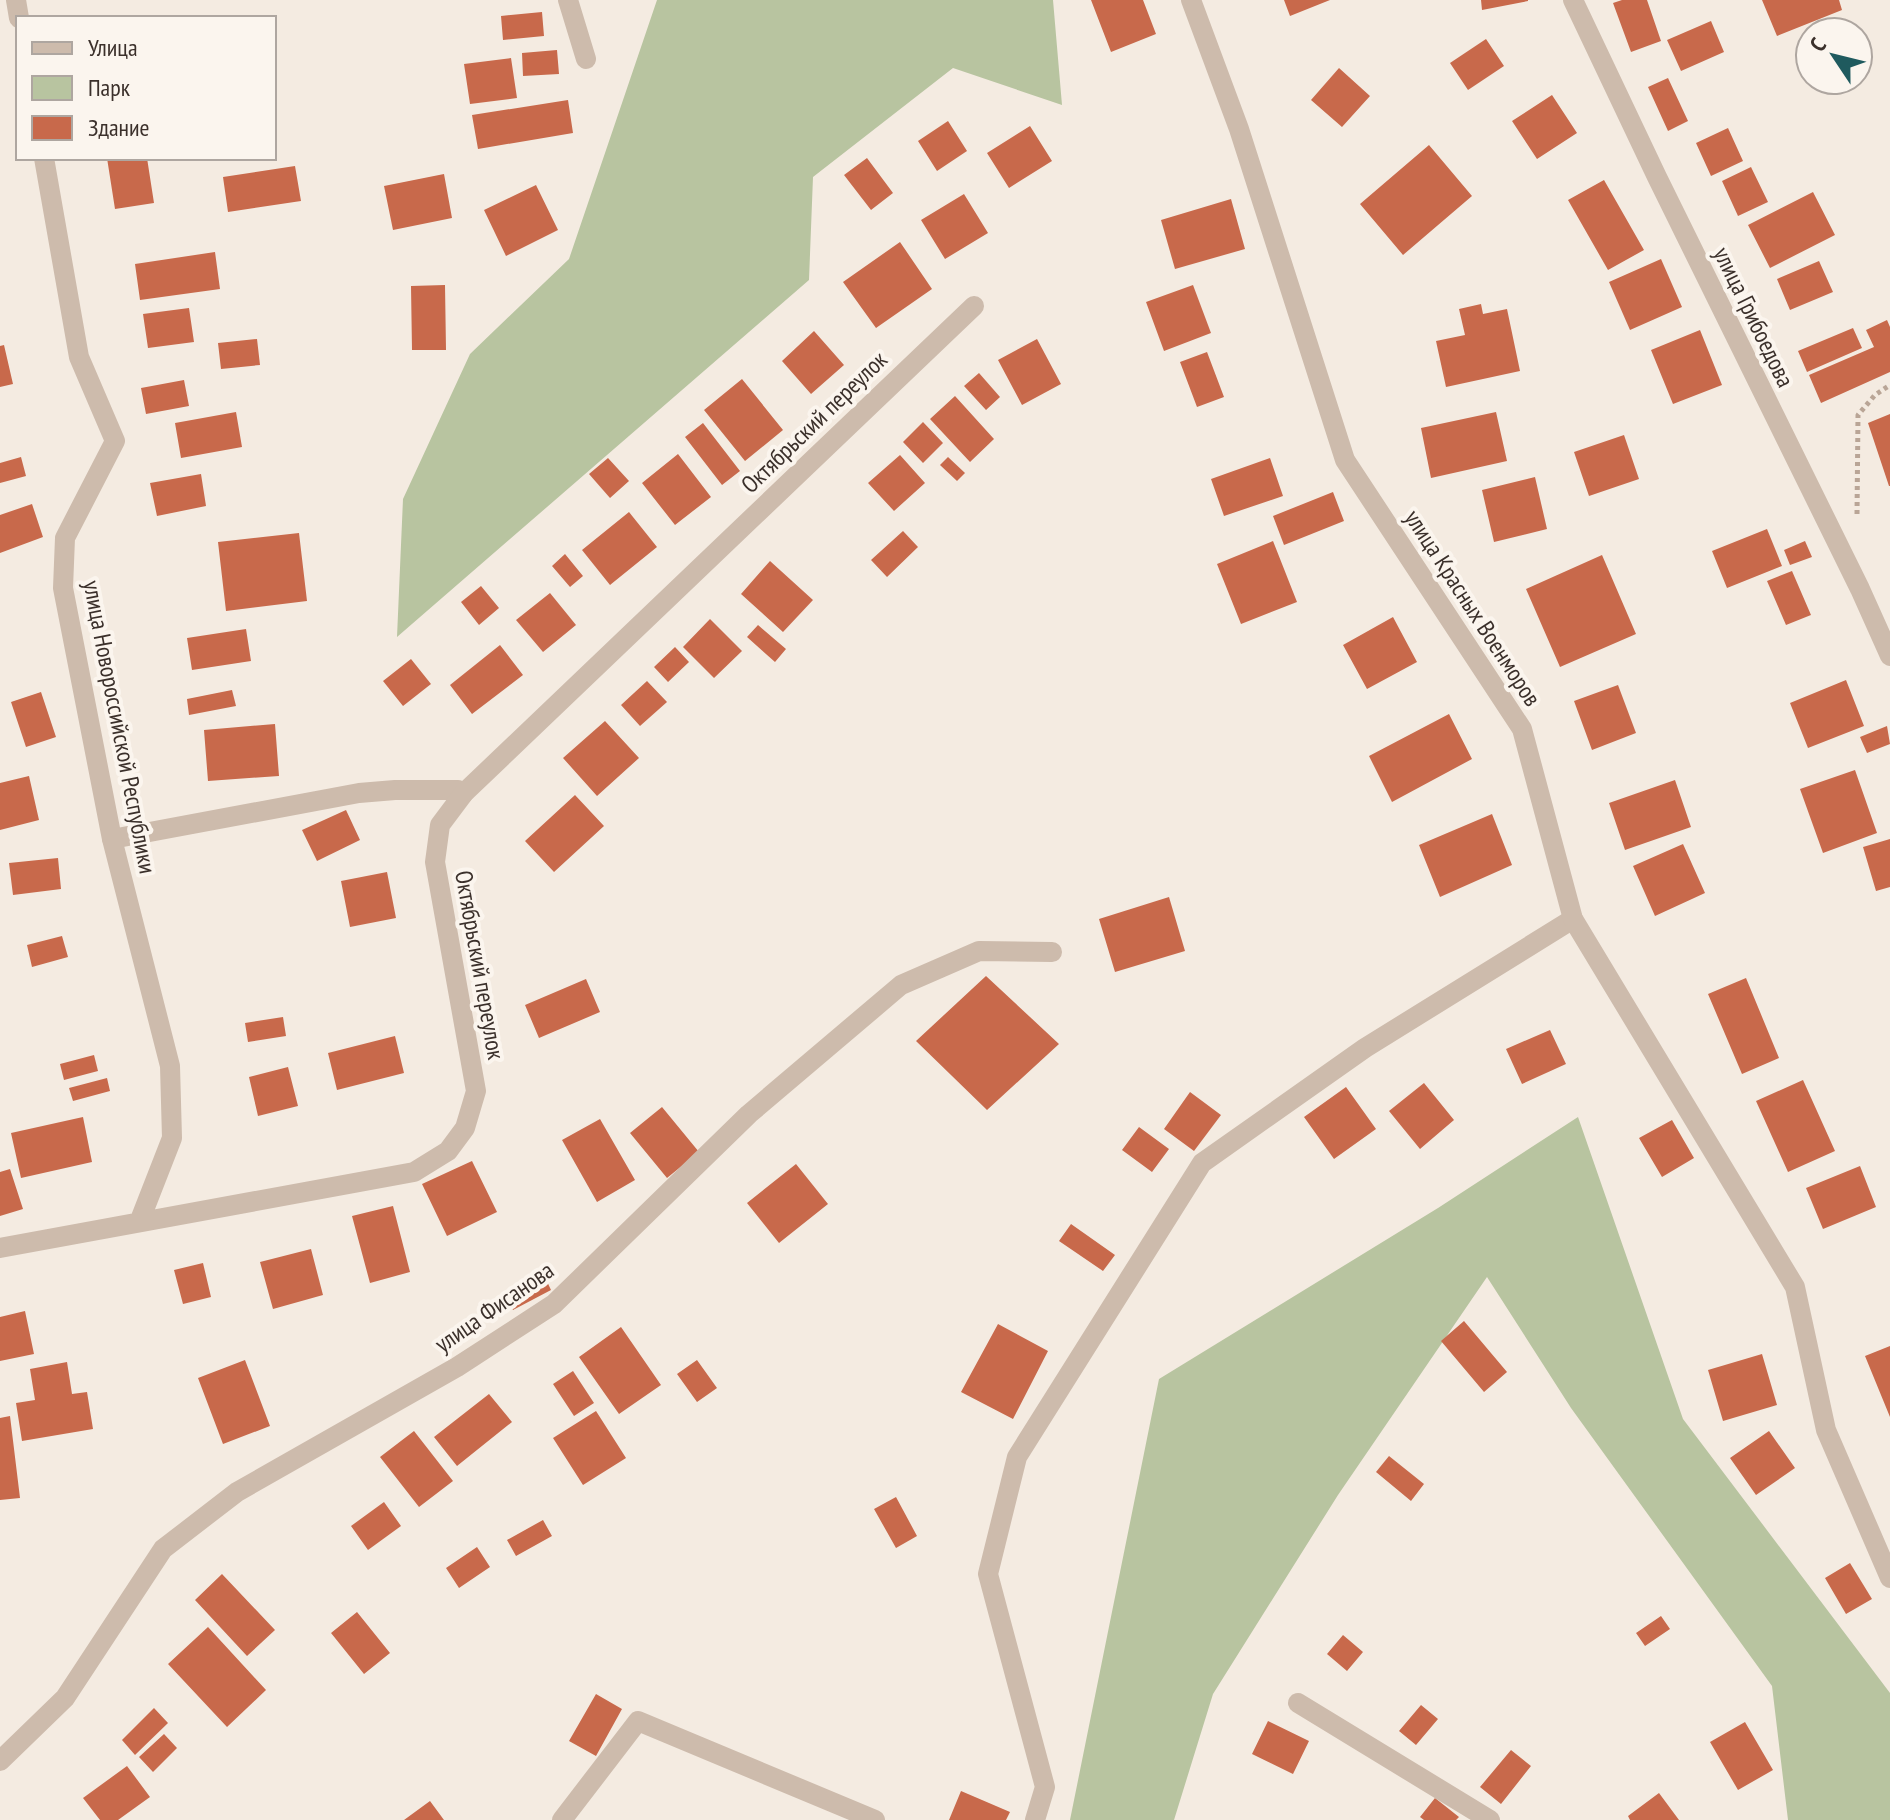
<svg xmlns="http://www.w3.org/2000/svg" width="1890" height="1820" font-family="'PT Sans Narrow',sans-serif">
	<rect width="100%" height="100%" fill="#f4ebe1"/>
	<path fill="#b8c4a0" d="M657 0H1053L1062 105 953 68 813 177 809 280 397 637 403 499 470 354 569 259Z
		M1578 1117 1683 1419 1890 1693V1820H1788L1772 1686 1571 1408 1487 1277 1338 1495 1213 1694 1174 1820H1070L1159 1379 1438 1208Z"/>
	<path fill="#c8694b" d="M1091 0H1143L1156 34 1111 52Z
		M1284 0H1330L1290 16Z
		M1481 0H1528V1L1482 10Z
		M1622 0H1647L1661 41 1631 52 1613 3Z
		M1762 0H1839L1842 10 1777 36Z
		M542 12 544 36 503 40 501 16Z
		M1711 21 1724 52 1681 71 1667 40Z
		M1486 39 1504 66 1468 90 1450 63Z
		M557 50 559 74 523 76 522 53Z
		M511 58 517 98 470 104 464 64Z
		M1339 68 1370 96 1342 127 1311 100Z
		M1668 78 1688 121 1668 131 1648 87Z
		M1552 95 1577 133 1537 159 1512 121Z
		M568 100 573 133 478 149 472 115Z
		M948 121 967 151 937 171 918 141Z
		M1030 126 1052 161 1009 188 987 153Z
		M1728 128 1743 161 1711 176 1696 143Z
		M1429 145 1472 196 1403 255 1360 204Z
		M107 158H147L154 203 115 209Z
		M867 158 893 193 871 210 844 175Z
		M295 166 301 201 228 212 223 177Z
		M1751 167 1768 202 1738 216 1722 181Z
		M444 174 452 218 393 230 384 186Z
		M1604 180 1644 250 1608 270 1568 200Z
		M536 185 558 230 506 256 484 210Z
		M1813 192 1835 235 1770 268 1748 225Z
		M964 194 988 233 945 259 921 220Z
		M1231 199 1245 249 1175 269 1161 220Z
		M900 242 932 289 876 328 843 282Z
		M215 252 220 289 140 300 135 264Z
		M1661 259 1682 307 1630 330 1609 282Z
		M1819 261 1833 292 1790 310 1777 279Z
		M445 285 446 350H412L411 286Z
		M1193 285 1211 333 1164 351 1146 302Z
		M1481 304 1483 314 1507 309 1520 371 1446 387 1436 341 1465 335 1459 309Z
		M189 308 194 342 148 348 143 314Z
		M1887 320 1890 327V372L1821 403 1809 375 1874 347 1866 330Z
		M1853 328 1862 348 1807 372 1798 351Z
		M1700 330 1722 385 1673 404 1651 350Z
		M814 331 844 365 811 394 782 361Z
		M257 339 260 365 221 369 218 343Z
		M1037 339 1061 384 1022 405 998 360Z
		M4 345 13 384 0 387V346Z
		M1207 352 1224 397 1197 407 1180 362Z
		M979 373 1000 397 986 410 964 386Z
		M742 379 783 430 745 461 704 410Z
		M184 380 189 406 146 414 141 388Z
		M955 396 994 439 970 462 930 419Z
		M236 412 242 447 181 458 175 423Z
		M1496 412 1507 461 1431 478 1421 428Z
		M1890 414V486H1889L1868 423Z
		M923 422 943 443 923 463 903 442Z
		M703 423 740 471 722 485 685 437Z
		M1624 435 1639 479 1589 496 1574 452Z
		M678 454 711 497 675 525 642 483Z
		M900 455 925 483 894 511 868 483Z
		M21 457 26 476 0 483V463Z
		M948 457 965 473 957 481 940 465Z
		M608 458 629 481 610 498 589 474Z
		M1270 458 1283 496 1224 516 1211 479Z
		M201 474 206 506 157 516 150 483Z
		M1535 477 1547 529 1494 542 1482 490Z
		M1333 492 1344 521 1284 545 1273 516Z
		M32 504 43 537 0 553V515Z
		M629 512 657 547 610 585 582 550Z
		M1767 529 1782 566 1727 588 1712 551Z
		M903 531 918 547 887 577 871 560Z
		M299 533 307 601 226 611 218 542Z
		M1273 541 1297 602 1241 624 1217 564Z
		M1805 541 1812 557 1790 565 1784 550Z
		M565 554 583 576 570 587 552 566Z
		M1602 555 1636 634 1560 667 1526 589Z
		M770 561 813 600 783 632 741 594Z
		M1792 571 1811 615 1786 625 1767 581Z
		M481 586 499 608 479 625 461 602Z
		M550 593 576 625 543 652 516 620Z
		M1393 617 1417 662 1367 689 1343 645Z
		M710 619 742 651 714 678 683 647Z
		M758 625 786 649 775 662 747 637Z
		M246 629 251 661 192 670 187 638Z
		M500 645 523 675 472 714 450 685Z
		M675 647 689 662 668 682 654 667Z
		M411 659 431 684 403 706 383 681Z
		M1846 680 1864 726 1808 748 1790 703Z
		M647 681 667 702 640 726 621 705Z
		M1618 685 1636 733 1592 750 1574 701Z
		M232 690 236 706 189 715 187 699Z
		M41 692 56 737 26 747 11 702Z
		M1449 714 1472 759 1392 802 1369 756Z
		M605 721 639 758 597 796 563 758Z
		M275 724 279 776 208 781 204 730Z
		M1887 726 1890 744 1867 753 1860 737Z
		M1855 770 1877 833 1823 853 1800 789Z
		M29 776 39 820 0 830V783Z
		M1675 780 1691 827 1625 850 1609 803Z
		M575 795 604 826 554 872 525 841Z
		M346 810 360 840 317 861 302 830Z
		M1492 814 1512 865 1440 897 1419 845Z
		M1890 839V887L1876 891 1863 847Z
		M1683 844 1705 893 1655 916 1633 866Z
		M58 858 61 889 13 895 9 863Z
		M387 872 396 918 350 927 341 881Z
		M1169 897 1185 951 1115 972 1099 919Z
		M62 936 68 957 32 967 27 945Z
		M986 976 1059 1044 987 1110 916 1041Z
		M1746 978 1779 1058 1742 1074 1708 994Z
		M586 979 600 1012 539 1038 525 1005Z
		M283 1017 286 1036 248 1042 245 1023Z
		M1550 1030 1566 1064 1522 1084 1506 1049Z
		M395 1036 404 1073 337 1090 328 1053Z
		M94 1055 98 1071 64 1080 60 1064Z
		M288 1067 298 1106 258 1116 249 1077Z
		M107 1078 110 1091 73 1101 69 1088Z
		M1803 1080 1835 1151 1788 1172 1756 1101Z
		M1424 1083 1454 1120 1420 1149 1389 1111Z
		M1346 1087 1376 1129 1334 1159 1304 1117Z
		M1190 1092 1221 1115 1194 1151 1164 1129Z
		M662 1107 699 1152 667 1178 630 1133Z
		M83 1117 92 1162 21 1178 11 1133Z
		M600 1119 635 1180 597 1202 562 1140Z
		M1672 1120 1694 1158 1662 1177 1639 1138Z
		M1139 1127 1169 1149 1152 1172 1122 1150Z
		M472 1161 497 1212 447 1236 422 1184Z
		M796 1164 828 1204 779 1243 747 1203Z
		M1860 1166 1876 1207 1823 1229 1806 1188Z
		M10 1169 23 1209 0 1216V1172Z
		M393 1206 410 1272 370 1283 352 1216Z
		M1071 1224 1115 1255 1103 1271 1059 1241Z
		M311 1249 323 1295 273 1309 260 1262Z
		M203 1263 211 1297 183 1304 174 1270Z
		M543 1273 551 1290 513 1310 504 1293Z
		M25 1311 34 1354 0 1361V1317Z
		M1464 1321 1507 1372 1484 1392 1441 1341Z
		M998 1324 1048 1351 1013 1419 961 1392Z
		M621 1327 661 1385 619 1414 579 1357Z
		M1890 1346V1417L1865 1356Z
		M1762 1354 1777 1405 1723 1421 1708 1370Z
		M245 1360 270 1426 223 1444 198 1378Z
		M697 1360 717 1388 697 1402 677 1374Z
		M67 1362 72 1394 87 1392 93 1429 22 1441 16 1403 35 1400 30 1369Z
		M573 1371 594 1403 574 1416 553 1384Z
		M489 1394 512 1422 457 1466 434 1437Z
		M596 1411 626 1458 583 1485 553 1438Z
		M10 1416 20 1498 0 1500V1418Z
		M414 1431 453 1481 419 1507 380 1457Z
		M1769 1431 1795 1468 1756 1495 1730 1458Z
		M1389 1456 1424 1484 1411 1501 1376 1472Z
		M896 1497 917 1536 896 1548 874 1509Z
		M384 1502 401 1526 368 1550 351 1526Z
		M543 1520 552 1536 516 1556 507 1540Z
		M477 1547 490 1567 459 1588 446 1568Z
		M1850 1563 1872 1599 1846 1614 1825 1578Z
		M222 1574 275 1630 247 1656 195 1600Z
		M357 1612 390 1653 364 1674 331 1633Z
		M1661 1616 1670 1629 1645 1646 1636 1633Z
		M208 1627 266 1690 227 1727 168 1664Z
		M1343 1635 1363 1652 1347 1671 1327 1654Z
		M596 1694 622 1709 596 1756 569 1741Z
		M1421 1705 1438 1719 1416 1745 1399 1731Z
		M154 1708 168 1723 135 1755 122 1740Z
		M1268 1721 1309 1741 1293 1774 1252 1754Z
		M1745 1722 1773 1770 1738 1790 1710 1742Z
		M164 1734 177 1748 153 1772 139 1757Z
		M1511 1750 1531 1766 1501 1804 1480 1787Z
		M127 1766 150 1797 118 1820H100L83 1798Z
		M961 1791 1010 1812 1006 1820H949Z
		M1659 1793 1679 1820H1630L1628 1816Z
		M1435 1798 1459 1817 1456 1820H1424L1420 1817Z
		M430 1801 444 1820H404Z"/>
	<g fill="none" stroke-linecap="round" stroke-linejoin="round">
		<path stroke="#b9a596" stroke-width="5" stroke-dasharray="4 4" stroke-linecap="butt" d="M1857 514 1858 415 1875 395 1890 385"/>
		<path stroke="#cdbbac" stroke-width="20" d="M112 839 359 793 395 790H458L464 793
			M1298 1703 1490 1820
			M0 1761 65 1698 163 1549 237 1492 457 1367 554 1304 749 1114 901 985 979 951 1052 952
			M562 1820 638 1721 875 1820
			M1035 1820 1045 1787 988 1574 1017 1457 1202 1163 1365 1048 1573 919"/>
		<path stroke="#cdbbac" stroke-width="20" d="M16 0 19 18
			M568 0 586 59
			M1191 0 1239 129 1345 460 1522 729 1573 919 1795 1287 1826 1430 1890 1578
			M1573 0 1657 177 1860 589 1890 656
			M44 158 79 357 115 441 65 538 63 588 112 839 170 1066 172 1138 140 1220
			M0 1248 414 1172 448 1151 465 1128 476 1091 435 862 440 825 464 793 974 306"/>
	</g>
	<g text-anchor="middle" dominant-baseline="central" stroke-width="8" stroke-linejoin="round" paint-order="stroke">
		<g font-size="24" fill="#3b302b" stroke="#fbf5ee">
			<text transform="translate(1754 317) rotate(64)">улица Грибоедова</text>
			<text transform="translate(814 422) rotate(-44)">Октябрьский переулок</text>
			<text transform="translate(1473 608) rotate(57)">улица Красных Военморов</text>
			<text transform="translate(120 727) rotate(79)">улица Новороссийской Республики</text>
			<text transform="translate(480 965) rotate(80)">Октябрьский переулок</text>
			<text transform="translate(494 1307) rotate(-35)">улица Фисанова</text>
		</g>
	</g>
	<rect x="16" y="16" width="260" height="144" fill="#fbf5ee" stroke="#aea6a0" stroke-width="2"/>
	<rect x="32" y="42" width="40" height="12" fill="#cdbbac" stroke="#aea6a0" stroke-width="2"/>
	<text x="88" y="56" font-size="24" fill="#3b302b">Улица</text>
	<rect x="32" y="76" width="40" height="24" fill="#b8c4a0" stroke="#aea6a0" stroke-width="2"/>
	<text x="88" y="96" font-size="24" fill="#3b302b">Парк</text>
	<rect x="32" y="116" width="40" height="24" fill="#c8694b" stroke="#aea6a0" stroke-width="2"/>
	<text x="88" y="136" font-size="24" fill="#3b302b">Здание</text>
	<g transform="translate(1834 56) rotate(305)"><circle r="38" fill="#fbf5ee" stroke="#aea6a0" stroke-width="2"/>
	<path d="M0-6L14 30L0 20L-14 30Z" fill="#1f5a5e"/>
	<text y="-12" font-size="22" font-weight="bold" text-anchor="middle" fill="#3b302b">С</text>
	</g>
</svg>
